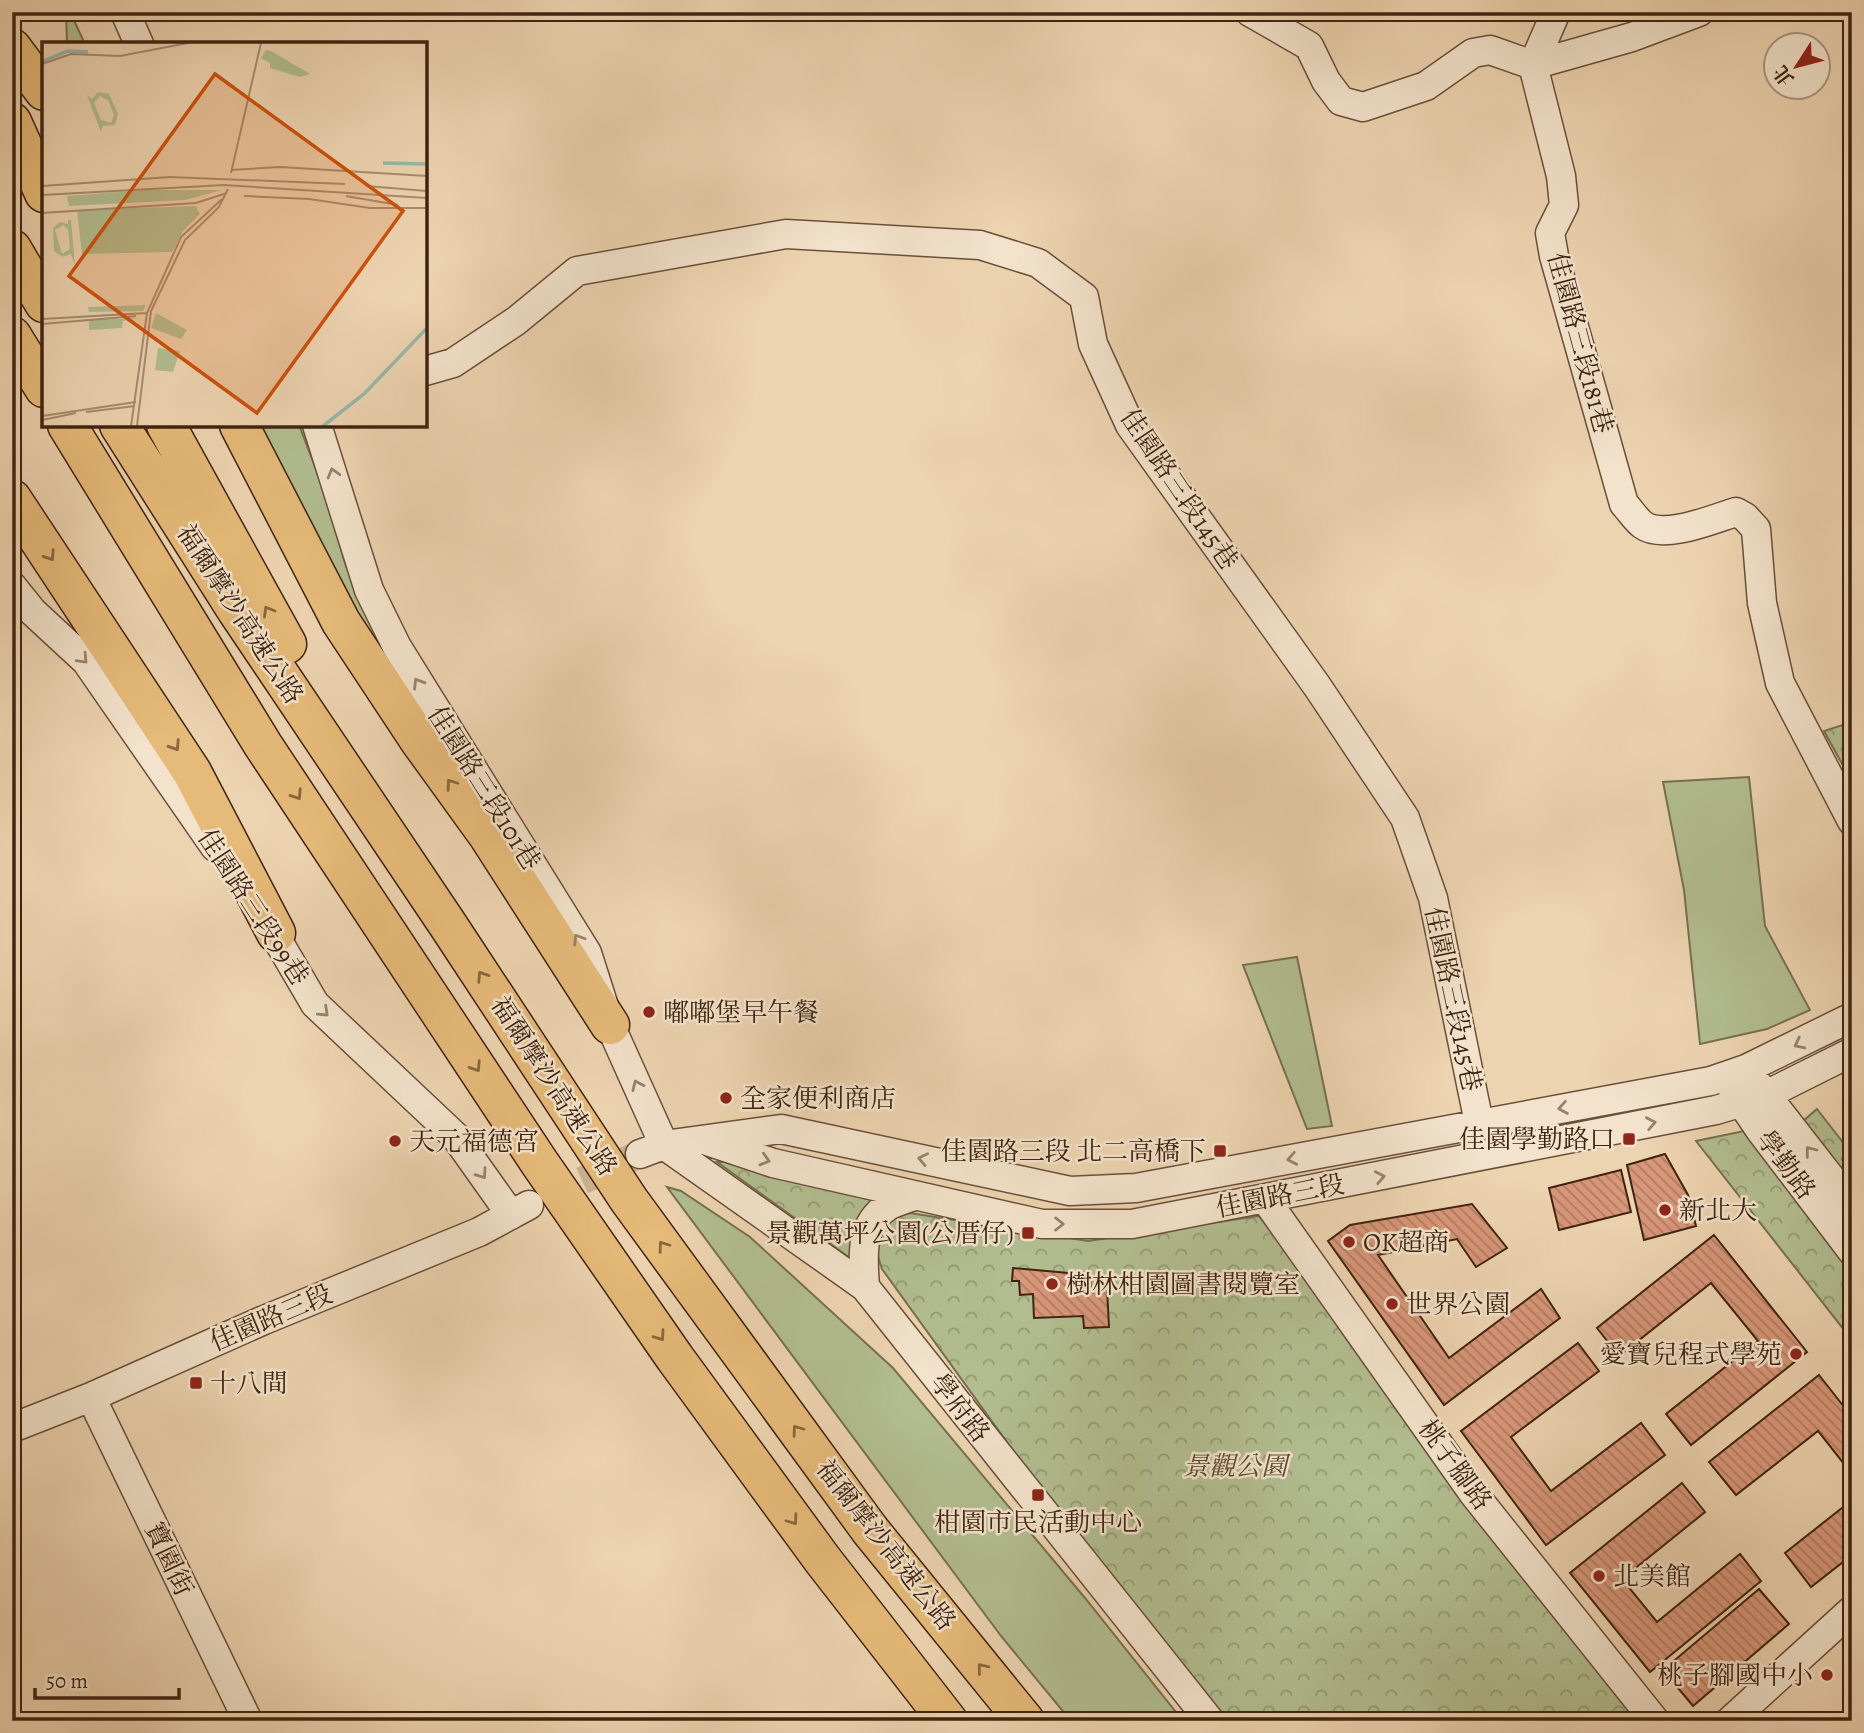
<svg xmlns="http://www.w3.org/2000/svg" width="1864" height="1733" font-family="Alegreya,'Noto Serif TC',serif">
	<defs>
		<pattern id="forest-crowns" width="20" height="18" patternUnits="userSpaceOnUse" patternTransform="scale(1.75)"><rect width="20" height="18" fill="#b2be90"/><path d="M2 6a3 3 0 1 1 6 0M12 15a3 3 0 1 1 6 0" fill="none" stroke="#929a74"/></pattern>
		<pattern id="building-back-hatch" width="6" height="6" patternUnits="userSpaceOnUse" patternTransform="scale(1.75)"><rect width="6" height="6" fill="#d99779"/><path d="M-1 5l2 2M0 0l6 6M5-1l2 2" fill="none" stroke="#b17b62"/></pattern>
	</defs>
	<rect width="100%" height="100%" fill="#edd4b0"/>
	<filter id="stains"><feTurbulence type="fractalNoise" baseFrequency=".00286" numOctaves="4"/><feColorMatrix values="0 0 0 0 .2 0 0 0 0 .09 0 0 0 0 .02 0 0 0 .5 -.17"/></filter>
	<radialGradient id="worn" r=".72"><stop offset=".6" stop-color="#630" stop-opacity="0"/><stop offset="1" stop-color="#630" stop-opacity=".3"/></radialGradient>
	<path fill="#b2be90" stroke="#787050" stroke-width="2" d="M66 12H70L85 44H67Z
		M261 425H299L322 485 346 566 398 682 347 596 299 507Z
		M1749 777 1765 926 1810 1010 1767 1029 1700 1044 1684 890 1663 782Z
		M1297 957 1332 1126 1307 1129 1243 965Z
		M667 1187 681 1191 750 1237 893 1368 1085 1598 1183 1721H1071L1001 1636Z"/>
	<path fill="url(#forest-crowns)" stroke="#787050" stroke-width="2" d="M1852 722V782L1824 731Z
		M1817 1109 1852 1154V1185L1802 1122Z
		M1744 1131 1852 1271V1340L1696 1141Z
		M778 1160 874 1201 855 1223 850 1258 717 1162Z
		M910 1213 1088 1241 1259 1216 1645 1721H1223L1102 1574 882 1269C871 1238 875 1220 910 1213Z"/>
	<path fill="url(#building-back-hatch)" stroke="#3f2311" stroke-width="2" d="M1665 1154 1688 1195 1696 1226 1644 1240 1627 1165Z
		M1621 1170 1631 1212 1559 1230 1549 1188Z
		M1472 1204 1507 1248 1476 1267 1457 1239 1378 1255 1449 1358 1541 1289 1560 1318 1444 1405 1328 1241 1350 1225Z
		M1714 1235 1807 1352 1691 1445 1666 1414 1758 1341 1711 1283 1619 1356 1597 1328Z
		M1013 1268 1069 1273 1090 1272 1091 1290 1107 1289 1109 1327 1084 1328 1083 1316 1034 1318 1033 1294 1020 1295 1019 1281H1012Z
		M1578 1343 1599 1371 1511 1437 1551 1491 1641 1423 1665 1455 1546 1545 1461 1431Z
		M1819 1375 1852 1417V1474L1818 1431 1736 1495 1709 1462Z
		M1682 1483 1705 1512 1622 1579 1657 1622 1740 1554 1761 1581 1650 1672 1570 1573Z
		M1852 1500V1555L1811 1587 1785 1553Z
		M1759 1589 1789 1624 1693 1706 1663 1670Z"/>
	<g fill="none" stroke-linecap="round" stroke-linejoin="round">
		<path stroke="#cab190" stroke-width="28" stroke-dasharray="28 14" stroke-linecap="butt" d="M544 1198 640 1154"/>
		<g stroke="#6a4f39" stroke-width="31">
			<path id="minor" d="M125 12 139 44
				M1250 12 1309 46 1326 81 1341 101 1363 107 1426 86 1473 53 1490 50 1533 65
				M1533 65 1561 176 1564 205 1550 233 1554 256 1624 504C1630 510 1636 520 1643 525 1664 540 1713 519 1736 512L1745 517 1756 529 1762 603 1780 683 1852 821
				M1533 65 1632 37 1699 12
				M1533 65 1556 12
				M425 371 453 363 516 321 577 271 786 234 980 245 1038 263 1084 297 1093 344 1130 425 1317 686 1405 818 1433 898 1479 1123
				M317 425 369 590 397 647 587 953 610 1025 664 1145
				M12 586 33 612 86 661 215 847
				M264 917 315 1004 455 1136 511 1215
				M1756 1082 1852 1205
				M1733 1090 1760 1130 1852 1251
				M710 1142 773 1163 1042 1224H1132L1716 1110 1766 1095 1852 1052
				M664 1145 865 1287 1210 1721
				M640 1154 664 1145 781 1129 1070 1191 1136 1188 1711 1081 1746 1069 1852 1017
				M1266 1200 1473 1493 1655 1721
				M865 1287C863 1258 859 1224 888 1206 896 1202 906 1199 914 1196
				M91 1397 248 1721
				M12 1428 91 1397 264 1320 479 1232 529 1205
				M1730 1721 1852 1610"/>
		</g>
		<g stroke="#3f2311" stroke-width="41">
			<path id="highway" d="M12 48 44 91
				M12 122 44 193
				M12 249 44 303
				M12 336 44 388
				M67 425 263 745 539 1162 675 1358 822 1559 948 1721
				M119 425 237 611 448 925 629 1200 870 1530 1025 1721
				M166 425 287 644
				M239 425 341 622 419 740 487 834 610 1025
				M12 499 192 772 276 933"/>
		</g>
		<use href="#minor" stroke="#f3e3cc" stroke-width="28"/>
		<use href="#highway" stroke="#e6ba78" stroke-width="38"/>
	</g>
	<defs><path id="oneway-chevron" d="M-2-3.5L2.5 0L-2 3.5" fill="none" stroke-width="1.6" stroke-linecap="round" stroke-linejoin="round" transform="scale(1.75)"/></defs>
	<g stroke="#99836e">
		<use href="#oneway-chevron" transform="translate(333 473) rotate(-106)"/>
		<use href="#oneway-chevron" transform="translate(83 659) rotate(47)"/>
		<use href="#oneway-chevron" transform="translate(418 683) rotate(-121)"/>
		<use href="#oneway-chevron" transform="translate(578 939) rotate(-122)"/>
		<use href="#oneway-chevron" transform="translate(324 1012) rotate(43)"/>
		<use href="#oneway-chevron" transform="translate(1799 1044) rotate(153)"/>
		<use href="#oneway-chevron" transform="translate(637 1085) rotate(-114)"/>
		<use href="#oneway-chevron" transform="translate(1563 1108) rotate(170)"/>
		<use href="#oneway-chevron" transform="translate(1651 1123) rotate(-11)"/>
		<use href="#oneway-chevron" transform="translate(1810 1151) rotate(-128)"/>
		<use href="#oneway-chevron" transform="translate(923 1159) rotate(-168)"/>
		<use href="#oneway-chevron" transform="translate(1292 1159) rotate(169)"/>
		<use href="#oneway-chevron" transform="translate(765 1160) rotate(17)"/>
		<use href="#oneway-chevron" transform="translate(482 1174) rotate(55)"/>
		<use href="#oneway-chevron" transform="translate(1380 1177) rotate(-11)"/>
		<use href="#oneway-chevron" transform="translate(1059 1224)"/>
	</g>
	<g stroke="#8a673f">
		<use href="#oneway-chevron" transform="translate(50 556) rotate(57)"/>
		<use href="#oneway-chevron" transform="translate(268 611) rotate(-120)"/>
		<use href="#oneway-chevron" transform="translate(175 746) rotate(57)"/>
		<use href="#oneway-chevron" transform="translate(451 784) rotate(-126)"/>
		<use href="#oneway-chevron" transform="translate(297 795) rotate(57)"/>
		<use href="#oneway-chevron" transform="translate(482 976) rotate(-123)"/>
		<use href="#oneway-chevron" transform="translate(476 1067) rotate(57)"/>
		<use href="#oneway-chevron" transform="translate(663 1246) rotate(-126)"/>
		<use href="#oneway-chevron" transform="translate(660 1336) rotate(55)"/>
		<use href="#oneway-chevron" transform="translate(797 1430) rotate(-126)"/>
		<use href="#oneway-chevron" transform="translate(793 1520) rotate(54)"/>
		<use href="#oneway-chevron" transform="translate(982 1668) rotate(-129)"/>
	</g>
	<g fill="#8f2418" stroke="#f3e3cc" stroke-width="2.5">
		<circle cx="649" cy="1012" r="7"/>
		<circle cx="726" cy="1098" r="7"/>
		<rect x="1622" y="1132" width="14" height="14" rx="3.5"/>
		<circle cx="395" cy="1141" r="7"/>
		<rect x="1213" y="1144" width="14" height="14" rx="3.5"/>
		<circle cx="1665" cy="1210" r="7"/>
		<rect x="1021" y="1226" width="14" height="14" rx="3.5"/>
		<circle cx="1349" cy="1242" r="7"/>
		<circle cx="1052" cy="1284" r="7"/>
		<circle cx="1392" cy="1304" r="7"/>
		<circle cx="1796" cy="1354" r="7"/>
		<rect x="189" y="1376" width="14" height="14" rx="3.5"/>
		<rect x="1031" y="1488" width="14" height="14" rx="3.5"/>
		<circle cx="1599" cy="1576" r="7"/>
		<circle cx="1827" cy="1675" r="7"/>
	</g>
	<g text-anchor="middle" dominant-baseline="central" stroke-width="5" stroke-linejoin="round" paint-order="stroke">
		<g font-size="26" fill="#3f2311" stroke="#f3e3cc">
			<text transform="translate(1580 343) rotate(75)">佳園路三段181巷</text>
			<text transform="translate(1179 489) rotate(56)">佳園路三段145巷</text>
			<text transform="translate(240 614) rotate(57)">福爾摩沙高速公路</text>
			<text transform="translate(484 788) rotate(58)">佳園路三段101巷</text>
			<text transform="translate(253 907) rotate(57)">佳園路三段99巷</text>
			<text transform="translate(1453 999) rotate(78)">佳園路三段145巷</text>
			<text transform="translate(554 1086) rotate(57)">福爾摩沙高速公路</text>
			<text transform="translate(1786 1165) rotate(53)">學勤路</text>
			<text transform="translate(1280 1196) rotate(-11)">佳園路三段</text>
			<text transform="translate(271 1318) rotate(-23)">佳園路三段</text>
			<text transform="translate(960 1408) rotate(52)">學府路</text>
			<text transform="translate(1455 1465) rotate(54)">桃子腳路</text>
			<text transform="translate(886 1545) rotate(52)">福爾摩沙高速公路</text>
			<text transform="translate(169 1559) rotate(65)">寶園街</text>
		</g>
		<g font-size="26" fill="#3f2311" stroke="#f3e3cc" text-anchor="start">
			<text x="663" y="1012">嘟嘟堡早午餐</text>
			<text x="740" y="1098">全家便利商店</text>
			<text x="1615" y="1139" text-anchor="end">佳園學勤路口</text>
			<text x="409" y="1141">天元福德宮</text>
			<text x="1206" y="1151" text-anchor="end">佳園路三段 北二高橋下</text>
			<text x="1679" y="1210">新北大</text>
			<text x="1014" y="1233" text-anchor="end">景觀萬坪公園(公厝仔)</text>
			<text x="1363" y="1242">OK超商</text>
			<text x="1066" y="1284">樹林柑園圖書閱覽室</text>
			<text x="1406" y="1304">世界公園</text>
			<text x="1782" y="1354" text-anchor="end">愛寶兒程式學苑</text>
			<text x="210" y="1383">十八間</text>
			<text x="1038" y="1522" text-anchor="middle">柑園市民活動中心</text>
			<text x="1613" y="1576">北美館</text>
			<text x="1813" y="1675" text-anchor="end">桃子腳國中小</text>
		</g>
		<g font-size="26" font-style="italic" fill="#5c4a31" stroke="#f3e3cc">
			<text x="1235" y="1466">景觀公園</text>
		</g>
	</g>
	<g transform="translate(42 42)">
		<rect width="385" height="385" fill="#edd4b0"/>
		<path d="M224 8 229 9 268 32 258 35 228 26V21L219 16ZM56 50 67 52 76 72 73 83 61 84 59 90 45 53 50 57ZM58 54 66 58 72 73 69 81 59 78 52 61ZM105 148H180L143 158 27 164 25 154ZM26 178H29L33 224 29 212 21 215 12 209 11 186 18 180 26 182ZM21 183 26 187 28 207 20 212 13 188ZM114 271 145 288 139 297 109 286Z" fill="#b2be90" fill-rule="evenodd"/>
		<path d="M154 164 158 172 141 189 130 210 40 212 35 168ZM104 263 101 269 47 270 46 265ZM98 276 81 279 80 286 47 288V278ZM116 306 138 309 131 330 113 328Z" fill="#b2be90"/>
		<path fill="none" stroke="#99b8ad" stroke-width="3.5" d="M1 19 26 9 46 10M341 121 385 122M281 384 322 352 385 286"/>
		<path fill="none" stroke="#a78d70" stroke-width="2" d="M0 22 29 12 78 14 146 1M238 125 385 134M189 128 238 125M189 131 219 1M0 144 128 135 303 142M324 144 385 149M0 153 182 143 385 156M202 154 267 157 328 166H385M304 154 356 163M0 171 154 161 185 151M0 277 105 271M0 282 94 274M44 370 93 364M0 374 94 360M0 378 34 371M89 384 105 271 139 195 180 157M95 384 109 269 143 198 177 165 186 147"/>
		<path fill="#cf510d" fill-opacity="0.15" stroke="#cf510d" stroke-width="3.5" d="M173 32 361 169 215 371 27 234Z"/>
		<rect width="385" height="385" fill="none" stroke="#3f2311" stroke-width="3.5"/>
	</g>
	<rect width="1864" height="1733" fill="none" stroke="#edd4b0" stroke-width="42"/>
	<rect x="14" y="14" width="1836" height="1705" fill="none" stroke="#3f2311" stroke-width="3.5"/>
	<rect x="21" y="21" width="1822" height="1691" fill="none" stroke="#3f2311" stroke-width="2"/>
	<g transform="translate(1797 66) rotate(234)"><circle r="33" fill="#f3e3cc" stroke="#ab9681" stroke-width="2"/>
	<path d="M0-5L12 26L0 18L-12 26Z" fill="#8f2418"/>
	<text y="-10" font-size="19" font-weight="bold" text-anchor="middle" fill="#3f2311">北</text>
	</g>
	<path d="M35 1688v10h144v-10" fill="none" stroke="#3f2311" stroke-width="3.5"/>
	<text x="46" y="1688" font-size="21" fill="#3f2311" stroke="#f3e3cc" stroke-width="5" paint-order="stroke">50 m</text>
	<rect width="100%" height="100%" filter="url(#stains)"/>
	<rect width="100%" height="100%" fill="url(#worn)"/>
</svg>
